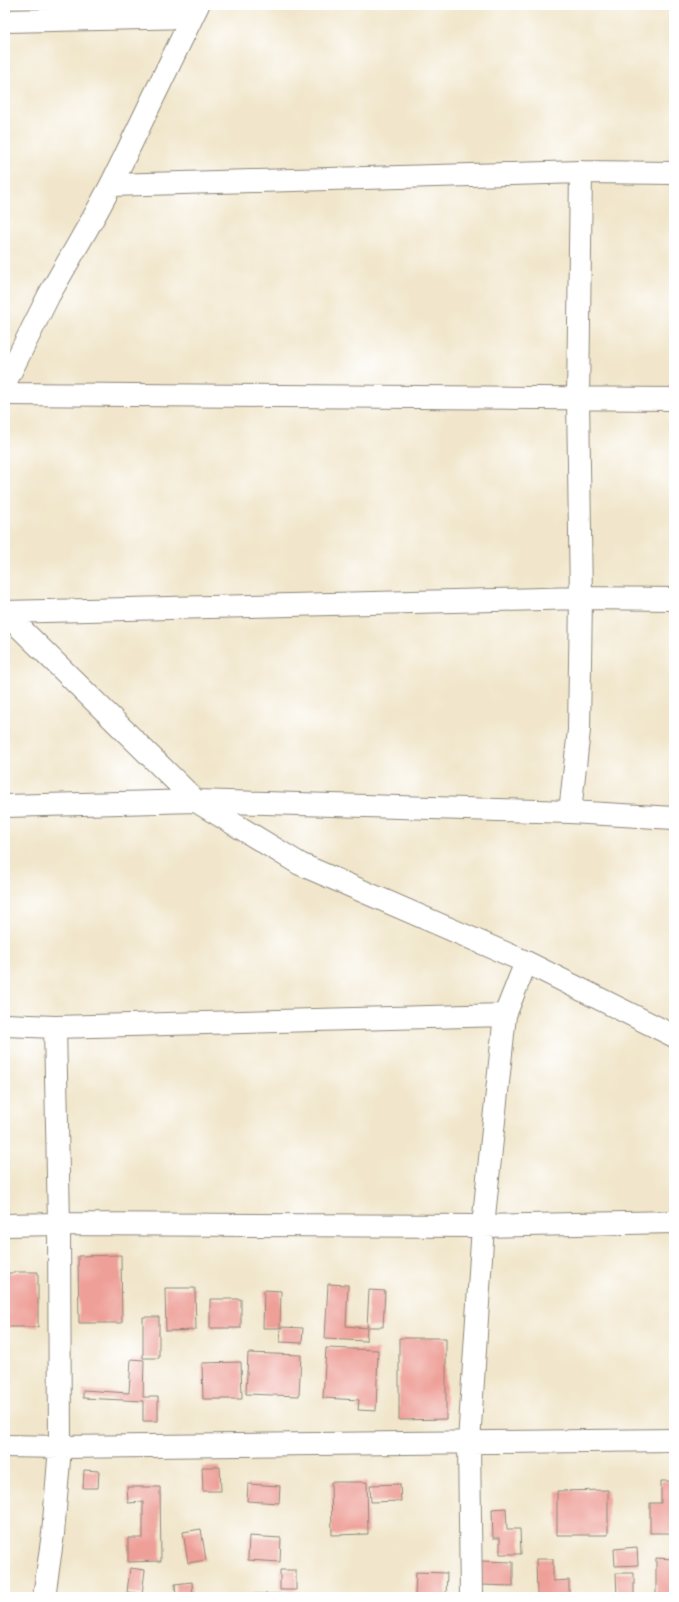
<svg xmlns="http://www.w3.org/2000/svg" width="679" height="1602" font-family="'Shantell Sans',sans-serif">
	<rect width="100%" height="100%" fill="#fff"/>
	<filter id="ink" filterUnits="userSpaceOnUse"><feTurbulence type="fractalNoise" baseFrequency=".025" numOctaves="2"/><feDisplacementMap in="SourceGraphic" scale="8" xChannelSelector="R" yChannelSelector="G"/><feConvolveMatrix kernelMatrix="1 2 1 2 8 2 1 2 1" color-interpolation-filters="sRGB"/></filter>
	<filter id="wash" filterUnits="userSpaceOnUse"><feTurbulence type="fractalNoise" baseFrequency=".012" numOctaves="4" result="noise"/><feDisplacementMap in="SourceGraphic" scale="16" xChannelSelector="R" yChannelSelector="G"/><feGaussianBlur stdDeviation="0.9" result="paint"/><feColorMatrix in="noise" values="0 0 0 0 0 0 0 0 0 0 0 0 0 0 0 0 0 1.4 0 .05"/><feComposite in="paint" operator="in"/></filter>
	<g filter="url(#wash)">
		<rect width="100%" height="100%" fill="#f1e6cb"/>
		<g id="blocks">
			<path fill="#ee9f97" d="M121 1255 122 1323H79L78 1256Z
				M14 1272H38V1327H5V1273H14Z
				M328 1284 348 1285 346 1326 367 1328 366 1341 325 1339Z
				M165 1288H195L196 1330 166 1331Z
				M264 1290 281 1291 280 1328H263Z
				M369 1290 385 1291 383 1327H367Z
				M210 1299H241V1328H210Z
				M143 1317H159V1358H143Z
				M281 1327 303 1328 302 1343 280 1342Z
				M399 1338H446V1419L399 1420Z
				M326 1348 378 1350 376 1411 358 1410 359 1400 323 1398Z
				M248 1353 301 1355 299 1396 246 1394Z
				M131 1359 144 1360 143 1397H158V1421H143V1401L83 1398V1390L129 1393Z
				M241 1362 242 1399H203L202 1363Z
				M5 1375 9 1394H5Z
				M202 1467H220L221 1491H203Z
				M84 1470 99 1471 98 1488H83Z
				M661 1481H674V1497H672V1533H650V1503H661Z
				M331 1482H367L368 1534 332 1535Z
				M248 1484 280 1486 279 1503 247 1501Z
				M400 1484 401 1501 371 1502 370 1485Z
				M127 1487H160L161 1561 128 1562V1538H143V1502L128 1503Z
				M608 1490V1535H557V1491Z
				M506 1508 507 1529H520L521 1554H500V1538H493L492 1509Z
				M201 1529 206 1560 188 1563 183 1532Z
				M249 1536 281 1538 280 1562 248 1560Z
				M637 1547 638 1565 615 1566 614 1549Z
				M656 1558 673 1559V1595H656Z
				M536 1559H553V1581L569 1580V1597H537Z
				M480 1561 513 1562V1586L479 1585Z
				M130 1568 145 1570 142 1594 127 1592Z
				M280 1570H296V1590H280Z
				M416 1572 447 1573 446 1597H415Z
				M616 1573H634V1597H617Z
				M192 1582 193 1597H176L175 1584Z
				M246 1594H280V1597H246Z"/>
		</g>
	</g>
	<g filter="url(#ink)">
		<use href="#blocks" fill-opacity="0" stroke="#8e887b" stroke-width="1"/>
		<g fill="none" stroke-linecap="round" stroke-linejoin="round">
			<g stroke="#8e887b" stroke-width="24">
				<path id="minor" d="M5 21 192 17
					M111 185 581 172 674 173
					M5 383 49 295 96 213 111 185 198 5
					M5 394 674 399
					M5 612 581 598 674 599
					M5 613 196 801 300 864 526 962 674 1036
					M5 806 196 801 570 812 674 818
					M570 812 579 730 581 598 578 399 581 172
					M505 1015 526 962
					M5 1025 55 1027 505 1015 483 1226 469 1442 471 1597
					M5 1225 59 1224 483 1226 674 1222
					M5 1446 60 1447 674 1440
					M44 1597 53 1534 60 1447 59 1224 55 1027"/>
			</g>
			<use href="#minor" stroke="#fff" stroke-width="22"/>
		</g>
	</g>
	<rect width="679" height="1602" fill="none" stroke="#fff" stroke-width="20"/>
</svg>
